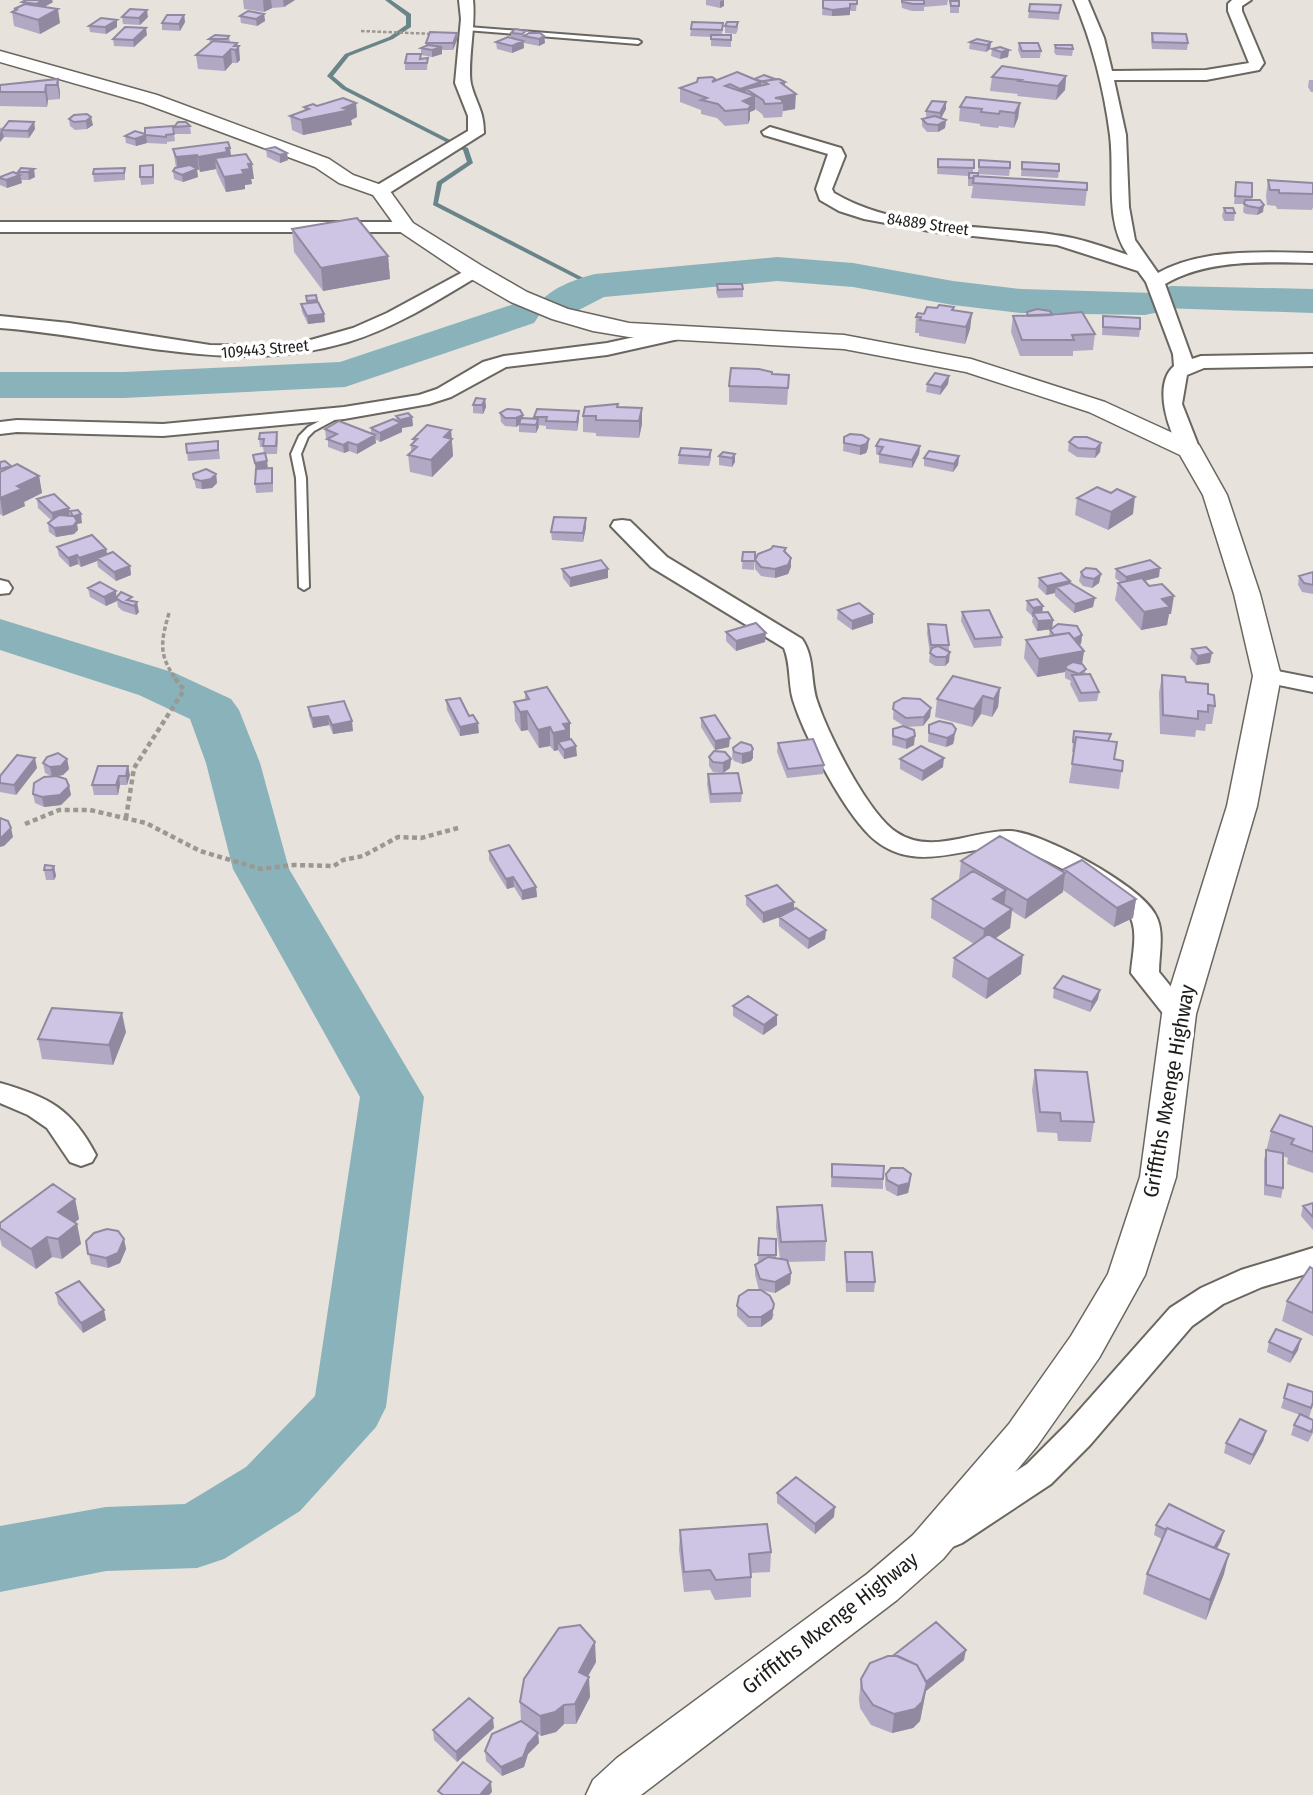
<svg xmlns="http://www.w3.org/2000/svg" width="1313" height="1795" font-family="'Fira Sans Condensed',sans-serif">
	<rect width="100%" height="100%" fill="#e7e2db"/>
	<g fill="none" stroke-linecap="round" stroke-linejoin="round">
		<path fill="#69858a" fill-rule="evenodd" d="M385 0H391L411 14V27L393 39 349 56 333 76 346 87 454 142V144H450L342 89 327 76 345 54 389 37 406 25V16Z
			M457 144 468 148 473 163 442 184 438 203 597 285V287H593L433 205 437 182 467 162 463 150 454 146Z"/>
		<path fill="#89b2bb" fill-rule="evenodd" d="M777 257 853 263 953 281 1021 289 1154 293 1157 290 1171 286 1313 289V313L1162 308 1159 312 1145 315 1021 313 953 305 853 287 777 281 604 297 573 313 559 316 545 313 539 304C550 288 576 279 595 274Z
			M520 302 534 305 540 314 534 323 345 387 124 398H0V372H124L340 362Z
			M0 619 175 673 231 699 239 710 260 763 289 869 424 1097 386 1407 376 1427 300 1511 224 1559 197 1568 106 1571 0 1592V1526L106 1507 185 1504 246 1467 315 1396 360 1097 233 869 206 763 190 719 139 695 0 650Z"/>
		<g stroke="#6a6660" stroke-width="4">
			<path id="service" d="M468 27 638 40 641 42 638 44 466 30 465 29Z
				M339 411 344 414 342 416 314 431 308 437 301 454 306 478 309 587 304 590 299 587 296 478 291 454 299 436 308 427Z"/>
		</g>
		<g stroke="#6a6660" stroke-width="4">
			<path id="minor" d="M459 0H473C476 25 467 65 471 84 476 104 484 110 484 133L386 195H374L372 191 374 187 468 131V116L455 83 461 19Z
				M1074 0H1088L1104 38 1112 71 1206 70 1249 63 1228 11V4L1232 0H1251L1242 6V11L1264 63 1259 70 1206 80H1114L1126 135 1129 207 1135 240 1158 273C1202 248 1264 252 1313 253V263C1264 262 1208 259 1165 284L1192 359 1201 356 1313 354V366L1204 368 1187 375 1182 404 1200 450 1197 454H1183C1169 434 1152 385 1174 366L1173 354 1146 282 1138 271 1057 245 935 232 864 219 839 211 820 200 816 189 828 154 764 135 762 132 770 127 841 148 845 156 832 189 834 193C898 231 983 224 1055 235 1080 238 1104 247 1128 255 1104 221 1115 175 1110 135 1104 89 1092 42 1074 0Z
				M0 222H406L415 227 406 232H0Z
				M474 266 480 267 483 271 480 275C438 300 395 328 348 342 229 377 119 337 0 328V316L69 323 210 345 274 346 307 341 353 328 387 313Z
				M676 328 683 330 685 334 683 338 607 355 506 367 451 397 429 404 344 419 163 436 17 432 0 434V422L17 420 163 424 344 407 419 395 437 389 483 362 504 356 607 343Z
				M622 520 630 521 667 557 802 639C815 658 810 680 817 701 828 734 867 812 896 832 931 856 972 830 1010 831 1042 832 1140 885 1155 914 1165 931 1159 953 1159 972L1193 1014 1189 1021 1179 1023 1169 1021 1131 973C1132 956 1139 930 1129 915 1118 898 1031 848 1010 847 965 845 918 874 876 841 846 817 805 738 793 700 788 683 791 665 784 648L651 567 611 526 614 521Z
				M0 580 8 582 12 588 9 593 0 594Z
				M1267 669 1313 678V692L1259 681 1255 676 1259 671Z
				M0 1083C49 1097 72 1109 96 1155L92 1162 81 1166 70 1162 47 1128 28 1115 0 1103Z
				M1313 1248V1272L1262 1287 1223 1304 1192 1326 1090 1445 1051 1484 962 1543 950 1548 938 1543 933 1533 938 1523 1027 1464 1066 1425 1170 1308 1201 1288 1241 1270Z"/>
		</g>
		<g stroke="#6a6660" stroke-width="3">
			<path id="tertiary" d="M0 51 157 95 329 159 353 175 387 187 413 223 482 266 527 292 568 309 629 323 844 335 971 359 1105 402 1199 445 1227 495 1260 594 1281 676 1257 806 1196 1014 1176 1177 1145 1275 1099 1358 1037 1446 943 1559 897 1600 641 1795H586L593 1780 617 1758 867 1574 913 1535 1009 1424 1071 1336 1108 1274 1140 1177 1162 1014 1227 806 1253 676 1234 594 1203 495 1180 455 1089 412 966 372 844 349 629 337 593 331 552 319 511 302 466 276 399 231 373 195 339 183 315 167 143 103 0 62Z"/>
		</g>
		<path stroke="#9b9792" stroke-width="2.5" stroke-dasharray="3.5 2" stroke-linecap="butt" d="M361 31 435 34"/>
		<path stroke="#9b9792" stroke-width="3.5" stroke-dasharray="4.5 2.5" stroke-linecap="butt" d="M169 613C161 641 158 655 176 679"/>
		<path stroke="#9b9792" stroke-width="4.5" stroke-dasharray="5 3.5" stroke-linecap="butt" d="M126 818 134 768 184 690 174 677
			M25 824 59 810H90L146 823 200 851 261 869 294 865 334 866 343 860 363 856 398 837 421 838 458 828"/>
		<use href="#service" fill="#fff" fill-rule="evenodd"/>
		<use href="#minor" fill="#fff" fill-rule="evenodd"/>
		<use href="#tertiary" fill="#fff" fill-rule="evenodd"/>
	</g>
	<path fill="#b1a9c4" d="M243 0H295L284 7 272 8 264 12 244 9Z
		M706 0H724V6L720 8 706 5Z
		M823 0H857L856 11H850V15L832 16 822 15Z
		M901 0H948L947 5 924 7V11H912L902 8Z
		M950 1 959 6V13H950Z
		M22 2H53L44 7 60 23 40 34 14 26 12 12 15 11 14 9 23 5Z
		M1030 4 1061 5 1059 20 1028 18Z
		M264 14 265 21 257 26 241 23 240 16Z
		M184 15 185 22 180 31 162 30V23Z
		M122 17H148L140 25 123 24Z
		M117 20V27L106 34 90 32 89 26Z
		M738 22V29L736 34 725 33V26Z
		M723 23 722 35H731V47L711 46V37L690 36 691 29Z
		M457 33V40L453 50H442V54L432 57 421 55V48L426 46V43Z
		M511 33 544 36 545 43 539 46 524 43V40V48L512 53 497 49 496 42 511 38Z
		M1152 33 1188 43 1187 50 1152 49 1151 40Z
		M147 35 134 47 114 46 113 39Z
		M229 36 230 42 237 43 240 60 237 63H232L225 71 198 69 196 55 210 43 209 39Z
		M970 42H991L990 49 986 52 969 49Z
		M1019 43 1041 51 1040 58H1021L1018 50Z
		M1055 45 1073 49 1072 56 1056 55 1054 52Z
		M992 49 1009 50 1008 57 1000 59 991 56Z
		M428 58 427 70H405V63Z
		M1066 76 1065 90 1056 100 1017 96 1018 94 990 91 992 77Z
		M58 79 60 93V99L48 100 47 107 0 106V85Z
		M715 79V81L754 79 785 86 795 109 783 111 782 117 764 118 762 114 755 109 750 112V119L748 124 725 126 717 118 701 114V110L680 102V88Z
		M1309 80H1313V92H1311L1308 87Z
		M946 102V109L941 118 946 120 945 128 938 132H927L922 126V119L926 118V111Z
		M356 103 357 117 351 120 352 125 303 135 292 130 290 116 305 111 304 107Z
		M1020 103 1018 118 1014 128 999 126 998 128 980 126V124L959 121 960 107Z
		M74 115 93 125 87 129 75 130 70 126 69 119Z
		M34 122 35 129 29 138 4 137 0 142V128Z
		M173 126 175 141 167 142V144L147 143 136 146 126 143 125 136 145 134Z
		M190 126 191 134H175L174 127Z
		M173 149 231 156 254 179H251L252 184 245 185V189L226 192 217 173 216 169 200 172 199 169 197 170 198 177 183 182 174 179 173 171 176 168Z
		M266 149 287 153 288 160 280 163 267 157Z
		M938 159 974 160 973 173H978L979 160 1010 168 1009 176 978 174V176L1087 190 1085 206 971 198 973 186H968V176L937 174Z
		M1022 162 1059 171 1058 178 1021 176Z
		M153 165 154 173V184L141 185 140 177Z
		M21 168 35 177 29 180H21L22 183 7 188 0 185V177L18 174V172Z
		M125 168V180L94 182 93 174Z
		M1268 180 1313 183V207L1312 210 1277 209 1276 206 1267 205 1266 196Z
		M1236 182 1252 197V200L1263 212 1257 215 1246 214 1243 212 1244 204H1234Z
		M1224 208 1235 213 1234 221H1224L1222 216Z
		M292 229 388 256 390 279 323 291 294 252Z
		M717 284 743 289V297L718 298 716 292Z
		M306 296 318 302 324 314 325 322 308 324 302 312 301 304 307 303Z
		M954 307 953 311 972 313 970 329 965 344 919 336V333H915L916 317 937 308Z
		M1027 312 1052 315 1095 334 1093 350 1073 351V356H1020L1011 332 1013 316H1026Z
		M1103 316 1140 329 1139 337 1102 335Z
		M772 374 789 375 787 405 729 402V386Z
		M949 376 948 384 940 395 926 392 927 384Z
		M485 399 486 407 483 414 473 413V405Z
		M618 407 642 408V424L639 438 596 436V433L583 432V416Z
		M579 411V419L577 431 546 429V426L538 425 536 433 519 432V425L516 427 505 426 501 422 500 413 523 418H534V417Z
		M396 416 412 417 413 426 402 428V432L380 442 375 439 376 443 357 454 349 451 344 453 328 447V438H326L325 429 371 433V428L396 421Z
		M451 430 453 456 432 477 410 472 408 455 411 452V445L414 442 413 439Z
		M277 432 278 441 277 454H265L268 468 273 477V492L256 493 255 484 256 470 253 455 264 454 263 447H260L259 439Z
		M844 437 868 448 866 453 860 455 843 451Z
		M218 441 220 459 188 461 186 444Z
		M1069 442 1101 443 1100 452 1095 458 1077 457 1068 451Z
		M876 446H920L919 454 912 468 879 463V455L876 454Z
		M711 450V459L709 466 678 464 679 455Z
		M735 454V462L732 467 719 465V456Z
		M959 456 958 465 953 472 924 466V458Z
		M0 462 11 467 39 476 42 493 24 502 25 506 3 516 0 514Z
		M193 474H216L217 483 212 488 202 489 196 488Z
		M1077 498 1133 514 1108 530 1075 515Z
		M37 499 71 516 70 511 82 523 77 524 78 530 74 534 56 537 49 532 48 523 51 520 38 508Z
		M586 518V527L583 542 552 540 551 532Z
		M57 547 106 549 107 554 130 566 131 575 116 581 98 567 97 561 81 567 78 564 70 567 59 556Z
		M786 548V553L791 558V567L788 574 775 578 761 576 755 569V560Z
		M743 552H755L754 570 742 569Z
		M562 569H608V578L570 587 563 578Z
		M1116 569 1159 577 1144 581 1171 614H1169L1167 625 1141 630 1115 600 1118 583 1120 582 1115 578Z
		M1081 572 1101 574 1099 583 1092 588 1083 586 1079 581Z
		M1313 572V594L1302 592 1298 585 1299 576Z
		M1039 578 1070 581V583L1093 607 1074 613 1055 596V593L1046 595 1038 587Z
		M88 588 133 601 139 612 136 615 123 611 118 607 117 601 106 606 90 597Z
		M1027 601 1053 620 1052 628 1082 635 1081 644 1079 645 1084 651 1082 664 1086 674 1099 692 1097 701 1079 702 1070 684 1071 681 1065 678V672L1037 677 1024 658 1026 640 1049 636 1050 630 1051 629 1037 631 1032 622 1033 617 1026 610Z
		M838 610 873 614V623L852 630 837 619Z
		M962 612 1002 637 1001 646 974 648 961 621Z
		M928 624 949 645V662L945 666H935L929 662 930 654 927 633Z
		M726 632 765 642 736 651 726 641Z
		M1192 649 1210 663 1196 665 1190 658Z
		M1162 675 1186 682 1208 694 1215 706 1212 724H1206L1205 731 1196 730 1195 737 1160 734 1159 693Z
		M1000 688 998 707 992 717 981 714 972 727 935 717 937 699Z
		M525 692 570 739 577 756 564 759 558 750 554 751 550 746 539 748 528 730 521 731 515 721 514 702 525 700Z
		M446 700 469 716 479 733 460 736 447 710Z
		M344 701 353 731 333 734 329 725 313 728 309 716 308 707Z
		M894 703 931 708 930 717 923 726 906 727 914 745 906 749 892 745 893 729 904 726 893 719Z
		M701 718 729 747 715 750 701 727Z
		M929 725 955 738 953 744 946 747 928 742Z
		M1074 731 1110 741 1114 759 1123 761 1119 789 1069 783 1074 752H1072Z
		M778 743 824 765 823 774 787 778 777 752Z
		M733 748 753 749V758L751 761 742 764 734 761 732 757Z
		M709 757 731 759 730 768 723 773 713 772 709 766Z
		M67 759 69 769 63 775 57 776 69 786 71 795 61 805 44 807 35 803 33 794 51 776 45 773 43 763Z
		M900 759 943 767 922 781 900 769Z
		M98 766 130 775 127 785H120L118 795H94L92 785Z
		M37 768 16 795 0 792V776Z
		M708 774 742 793 741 802 710 803 707 784Z
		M489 851 536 887 537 897 522 900 514 887 507 889 489 860Z
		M961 861 1063 872 1064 869 1136 899 1133 918 1114 927 1063 890V892L1025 919 1012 911 1010 928 995 938 1021 974 986 999 952 977 954 958 974 944 931 918 932 899 959 880Z
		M54 866 56 876 54 880H46L44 870Z
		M746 896 794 902V909L826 930 825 939 808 949 779 926V917L763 923 746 905Z
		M1054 988 1098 999 1090 1012 1053 998Z
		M733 1006 777 1025 763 1035 733 1016Z
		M126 1032 113 1065 42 1059 38 1039Z
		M1035 1070 1094 1122 1091 1142 1058 1141 1057 1133 1037 1132 1032 1090Z
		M1313 1127V1173L1287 1164 1288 1158 1283 1156V1188L1281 1198 1264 1195V1160L1271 1131Z
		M832 1164 883 1179V1189L831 1187Z
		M886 1174 910 1184 908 1193 897 1196 886 1190 885 1184Z
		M75 1199 79 1219 74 1223 77 1224 81 1244 62 1259 52 1257 36 1269 2 1246 0 1239V1223Z
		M1313 1203V1230L1301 1216 1303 1206Z
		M777 1207 826 1241 825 1261 787 1262 791 1273 790 1284 775 1293 759 1290 755 1275V1265L758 1264 759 1238 776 1239V1258L780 1259 776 1227Z
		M124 1239 126 1249 120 1263 108 1268 91 1264 86 1241Z
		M845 1252 875 1282 874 1292H846L845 1262Z
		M1313 1269V1336L1282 1321 1287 1301Z
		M56 1293 106 1320 83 1333 58 1304Z
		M737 1306 774 1314 772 1319 761 1327H748L737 1316Z
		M1269 1342 1298 1350 1290 1363 1267 1352Z
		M1288 1384 1313 1392V1404L1309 1418 1313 1420V1433L1308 1442 1291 1435 1294 1425 1300 1415 1281 1408Z
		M1266 1431 1263 1441 1250 1465 1224 1453 1226 1443Z
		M777 1493 834 1517 815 1534 777 1503Z
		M1156 1525 1221 1541 1217 1549 1224 1574 1206 1620 1143 1594 1147 1574 1162 1539 1154 1535Z
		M680 1530 771 1552 770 1572 751 1573V1597L715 1600 710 1590 684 1592 679 1550Z
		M894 1655 964 1660 926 1691 920 1721 913 1728 892 1733 871 1725 860 1708 859 1699 861 1679 894 1656Z
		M596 1662 588 1676 590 1697 576 1724H564L556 1732 541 1736 538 1734 539 1743 528 1754 524 1767 502 1776 486 1761 485 1751 521 1721 520 1702Z
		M494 1728 457 1762 434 1740 433 1730Z"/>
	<path fill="#9089a0" d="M43 0H52L53 2 37 11 36 4Z
		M263 0H271L272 8 264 12Z
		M283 0H295L284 7Z
		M724 0V6L720 8V1Z
		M850 8V15L832 16V10Z
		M58 9 60 23 40 34 38 20Z
		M147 10 148 17 140 25 139 18Z
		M264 14 265 21 257 26 256 19Z
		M184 15 185 22 180 31 179 24Z
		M117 20V27L106 34 105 27Z
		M146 28 147 35 134 47 133 40Z
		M457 33V40L453 50V43Z
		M544 36 545 43 539 46V39Z
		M523 41 524 48 512 53V46Z
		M991 42 990 49 986 52 987 45Z
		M237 43 238 47 239 46 240 60 237 63 234 46Z
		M442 47V54L432 57V50Z
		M231 49 232 63 225 71 223 57Z
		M1009 50 1008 57 1000 59 1001 52Z
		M1066 76 1065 90 1056 100 1058 86Z
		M58 79 60 93V99L57 85Z
		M761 82V96L746 89V100L755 96V110L750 112V119L748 124V109L739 103 740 89Z
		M785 82 784 96 796 94 795 109 783 111V103L775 98V85Z
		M46 85 48 100 47 107 45 92Z
		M946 102V109L940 120V113Z
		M356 103 357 117 351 120 352 125 303 135 301 120Z
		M1020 103 1018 118 1014 128 1015 113Z
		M91 117 93 125 87 129 86 121Z
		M946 120 945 128 938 132V125Z
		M34 122 35 129 29 138 28 131Z
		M2 130 4 137 0 142V133Z
		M146 135 147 143 136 146 135 139Z
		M226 148H230L232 162 215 158 216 169 200 172 198 157Z
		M287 153 288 160 280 163V155Z
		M197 155 199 169 197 170 198 177 183 182 182 175 178 172 176 157Z
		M248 164H252L254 179H251L252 184 245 185V189L226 192 224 177 242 170Z
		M34 169 35 177 29 180 28 172Z
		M20 175 22 183 7 188 6 180Z
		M1264 205 1263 212 1257 215 1259 208Z
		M388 256 390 279 323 291 321 268Z
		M972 313 970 329 965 344 966 327Z
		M324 314 325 322 308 324 307 316Z
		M949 376 948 384 940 395 941 387Z
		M485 399 486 407 483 414 482 405Z
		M642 408V424L639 438V421Z
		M579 411V419L577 431V422Z
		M523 415V423L519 424V425L516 427V418Z
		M412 417 413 426 402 428V432L380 442V433L400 424V420Z
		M538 419 539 427 536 433V425Z
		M451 430 453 456 432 477 431 460 444 437Z
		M375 435 376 443 357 454V445Z
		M869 439 868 448 866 453 860 455V446Z
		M348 442 349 451 344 453 343 445Z
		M1101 443 1100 452 1095 458 1096 449Z
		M920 446 919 454 912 468V460Z
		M735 454V462L732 467V458Z
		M959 456 958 465 953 472 954 464Z
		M267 461 268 470 256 471 255 463Z
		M216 474 217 483 212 488 202 489 201 481Z
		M39 476 42 493 24 502 25 506 3 516 0 498 17 486Z
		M1135 497 1133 514 1108 530 1111 512Z
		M69 508 70 517 53 522 52 513Z
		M81 514 82 523 77 524 78 530 74 534 56 537 54 528 74 516Z
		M586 518V527L583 542V533Z
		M106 549 108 557 97 558V561L81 567 79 558Z
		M77 555 78 564 70 567 68 558Z
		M791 558V567L788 574 775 578V569Z
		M130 566 131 575 116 581 114 572Z
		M1160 568 1159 577 1125 586 1126 577Z
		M608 569V578L570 587V578Z
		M1101 574 1099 583 1092 588 1094 579Z
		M1070 581 1069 590 1056 587 1055 593 1046 595 1047 586Z
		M116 591 117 601 106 606 104 597Z
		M1174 596 1171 614H1169L1167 625 1141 630 1144 612 1162 599Z
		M1095 598 1093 607 1074 613 1075 604Z
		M137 602 139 612 136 615 134 606Z
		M1043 606 1042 615 1033 613V617H1032L1033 608Z
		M873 614V623L852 630V621Z
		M1053 620 1052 629 1037 631 1038 621Z
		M766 633 765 642 736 651V641Z
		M1082 635 1081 644 1071 649 1072 640Z
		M1084 651 1081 670 1066 666 1065 672 1037 677 1039 659Z
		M950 652 949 662 945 666 946 657Z
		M1212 653 1210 663 1196 665 1198 656Z
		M1000 688 998 707 992 717 994 699Z
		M983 696 981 714 972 727 974 709Z
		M931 708 930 717 923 726 924 717Z
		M527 711 528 730 521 731 520 712Z
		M328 716 329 725 313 728 312 718Z
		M352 721 353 731 333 734 332 725Z
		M478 723 479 733 460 736V727Z
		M570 723V741L558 742V750L554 751 553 733 563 724Z
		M550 727V746L539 748 538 730Z
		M956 729 953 744 946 747 947 738Z
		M915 736 914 745 906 749V740Z
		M730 738 729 747 715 750V741Z
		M576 746 577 756 564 759V750Z
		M753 749V758L751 761 742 764V754Z
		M35 758 37 768 16 795 14 785Z
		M944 758 943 767 922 781 923 771Z
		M67 759 69 769 63 775 52 777 50 767Z
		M731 759 730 768 723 773V763Z
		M128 766 130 775 127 785 126 776Z
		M119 776 120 785 118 795 116 785Z
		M69 786 71 795 61 805 44 807 42 797Z
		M11 828 13 837 4 846 0 847V837Z
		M54 866 56 876 54 880 52 870Z
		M1065 873 1063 892 1025 919 1027 900Z
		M513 877 514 887 507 889 506 879Z
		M536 887 537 897 522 900V891Z
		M1006 890 1004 909 993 899Z
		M1136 899 1133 918 1114 927 1117 908Z
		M794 902V912L763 923V913Z
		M1012 909 1010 928 982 948 984 929Z
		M826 930 825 939 808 949 809 939Z
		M1023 955 1021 974 986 999 988 979Z
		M1100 990 1098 999 1090 1012 1092 1002Z
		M122 1013 126 1032 113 1065 109 1045Z
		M777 1015V1025L763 1035 764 1025Z
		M911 1174 910 1184 908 1193 897 1196 898 1186Z
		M75 1199 79 1219 63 1232 58 1212Z
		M77 1224 81 1244 62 1259 58 1239Z
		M47 1237 52 1257 36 1269 31 1249Z
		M124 1239 126 1249 120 1263 108 1268 106 1258Z
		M791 1273 790 1284 775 1293V1282Z
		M774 1304 772 1319 761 1327V1317Z
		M104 1310 106 1320 83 1333 81 1323Z
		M1301 1339 1298 1350 1290 1363 1293 1353Z
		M1266 1431 1263 1441 1250 1465 1253 1455Z
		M835 1507 834 1517 815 1534V1524Z
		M1224 1531 1221 1541 1208 1563 1211 1553Z
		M1229 1554 1224 1574 1206 1620 1210 1600Z
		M595 1642 596 1662 579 1692V1672Z
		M966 1650 964 1660 926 1691 920 1721 913 1728 892 1733 894 1714 924 1683Z
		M589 1677 590 1697 576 1724 575 1704Z
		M564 1705V1724L556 1732 541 1736 540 1716Z
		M493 1718 494 1728 457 1762 456 1752Z
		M538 1733 539 1743 528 1754 524 1767 502 1776 501 1767Z
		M491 1782 492 1792 489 1795H480Z"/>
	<path fill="#cec4e4" stroke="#9089a0" stroke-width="2" d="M26 0H43L36 4 22 2Z
		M823 0H857V4H850V8L832 10 823 8Z
		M902 0H924V4H913L902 2Z
		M950 1H959V6H951Z
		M25 4 58 9 38 20 12 12 18 9H14Z
		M1030 4 1061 5 1059 13 1029 11Z
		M130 9 147 10 139 18 122 17Z
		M248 11 264 14 256 19 240 16Z
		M167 15H184L179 24 162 23Z
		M101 18 117 20 105 27 89 26Z
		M692 22 723 23 722 30 691 29Z
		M727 22H738L736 27 725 26Z
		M125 27 146 28 133 40 113 39Z
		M515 29 526 31 522 34 511 33Z
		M430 32 457 33 453 43H426Z
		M529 33H540L544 36 539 39 524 36Z
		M1152 33 1186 34 1188 43 1153 42Z
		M215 35 229 36 227 39H209Z
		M711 35H731V40L711 39Z
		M508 37 523 41 512 46 496 42Z
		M977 39 991 42 987 45 970 42Z
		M213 41 237 43 234 46H239L236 50 231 49 223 57 196 55Z
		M1019 43H1038L1041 51H1022Z
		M428 45 442 47 432 50 421 48Z
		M1055 45H1072L1073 49 1056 48Z
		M1000 47 1009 50 1001 52 992 49Z
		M407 54H421L420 59 428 58 427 63H405Z
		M1002 66 1066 76 1058 86 1019 81 1021 80 992 77Z
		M737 72 761 82 740 89 730 84 725 86 755 96 743 101 751 105 748 109 725 111 718 104 701 100 707 98 680 88 697 82 698 78 712 77 715 79 712 82Z
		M764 75 775 79 764 81V82L754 79Z
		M58 79 57 85H46L45 92H0V85Z
		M779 79 785 82 781 83 796 94 775 98 781 99 783 103 765 104 763 100 746 89 768 84 764 81Z
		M966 97 1020 103 1015 113 1000 111 999 114 981 112 982 109 960 107Z
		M343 98 356 103 343 108 350 110 301 120 290 116 309 109 304 107 313 104 317 106Z
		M932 101 946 102 940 113 926 111Z
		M87 114 91 117 86 121 74 122 69 119 74 115Z
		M935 116 946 120 938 125 927 124 922 119Z
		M9 121 34 122 28 131 2 130Z
		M178 122H186L190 126 174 127Z
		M173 126 174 134 166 135V137L146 135 135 139 125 136 135 131 145 134V128Z
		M228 142 230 148H226L227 152 198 157 197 155 176 157 173 149Z
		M275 147 287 153 280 155 266 149Z
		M246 154 252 164H248L250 169 242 170 244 174 224 177 215 158Z
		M938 159 974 160V168L938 167Z
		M979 160 1010 162V168L979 167Z
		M1022 162 1059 164V171L1022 169Z
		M153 165V177H140V166Z
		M190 165 197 169 182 175 173 171 175 168Z
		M21 168 34 169 28 172H18Z
		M125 168 124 173 93 174 94 169Z
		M13 172 20 175 6 180 0 178V177Z
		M969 173H978V176H974L973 178H969Z
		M974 176 1087 183V190L973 183Z
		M1268 180 1313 183V194L1279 193V190H1270Z
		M1236 182 1252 183V197L1235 196Z
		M1245 200H1260L1264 205 1259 208 1248 206 1244 204Z
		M1224 208H1233L1235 213H1226Z
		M357 218 388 256 321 268 292 229Z
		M717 284H742L743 289 718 290Z
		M316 295 317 300 307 301 306 296Z
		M318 302 324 314 307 316 301 304Z
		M939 305 954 307 952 310 972 313 966 327 920 320 921 317H916L918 313 924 314 927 307 937 308Z
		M1037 309 1050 311 1052 315 1028 316 1027 312Z
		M1082 312 1095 334 1072 335 1074 340H1022L1013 316 1060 314Z
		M1103 316 1140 318V329L1103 327Z
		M731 368 759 369 772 372V374L789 375 788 388 729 386Z
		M935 373 949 376 941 387 927 384Z
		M476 398 485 399 482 405H473Z
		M618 404 617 407 642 408 639 421 596 420V416H583L585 407Z
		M507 409 520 410 523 415 516 418H505L500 413Z
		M537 409 579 411 577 422 546 421 547 417H534Z
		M408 413 412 417 400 420 396 416Z
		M521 418 538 419 536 425 519 424Z
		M393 419 401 423 380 433 371 428Z
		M339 421 375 435 357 445 348 442 343 445 327 439 337 434 325 429Z
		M427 425 451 430 444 437 452 439 431 460 408 455 417 447 411 445 417 439H413Z
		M277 432 276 446H263L264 439H259L260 433Z
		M850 434 862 435 869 439 866 444 860 446 844 443V437Z
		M1074 437H1087L1101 443 1096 449 1078 448 1069 442Z
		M880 439 920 446 912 460 879 454 883 447 876 446Z
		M218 441V450L187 453 186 444Z
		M681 448 711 450 709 457 679 455Z
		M929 451 959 456 954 464 924 458Z
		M723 452 735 454 732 458 719 456Z
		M265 453 267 461 255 463 253 455Z
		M5 461 11 466 0 469V462Z
		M17 464 39 476 17 486 22 489 0 498V472Z
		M272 468V483L255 484 256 469Z
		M206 469 216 474 211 479 201 481 194 479 193 474Z
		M1097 487 1111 493 1117 489 1135 497 1111 512 1077 498Z
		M54 494 69 508 52 513 37 499Z
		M78 510 81 514 74 516 77 521 73 526 54 528 48 523 59 515 73 516 70 511Z
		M554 517 586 518 583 533 551 532Z
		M92 535 106 549 79 558 77 555 68 558 57 547Z
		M773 546 786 548 784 551 791 558 788 565 775 569 761 567 755 560 758 554 771 549Z
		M113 552 130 566 114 572 97 558Z
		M743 552H755V561H742Z
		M601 560 608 569 570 578 562 569Z
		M1150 560 1160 568 1126 577 1116 569Z
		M1086 568 1096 569 1101 574 1094 579 1084 577 1081 572Z
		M1313 572V585L1304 583 1299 576Z
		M1061 573 1070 581 1047 586 1039 578Z
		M1142 578 1149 586 1162 584 1174 596 1162 599 1170 607 1144 612 1118 583Z
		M100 582 116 591 104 597 88 588Z
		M1070 583 1095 598 1075 604 1056 587Z
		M121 592 132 597 127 600 137 602 134 606 122 602 116 598Z
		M1037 599 1043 606 1033 608 1027 601Z
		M859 603 873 614 852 621 838 610Z
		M989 610 1002 637 975 639 962 612Z
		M1048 612 1053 620 1038 621 1033 613Z
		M756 623 766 633 736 641 726 632Z
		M928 624 946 625 949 645H931Z
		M1058 624 1077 626 1082 635 1074 639 1069 633 1054 635 1050 630Z
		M1069 633 1084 651 1039 659 1026 640Z
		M938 646 950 652 946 657H936L930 653 932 648Z
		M1206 647 1212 653 1198 656 1192 649Z
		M1073 662 1082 664 1086 669 1079 674 1066 669V666Z
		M1090 674 1099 692 1081 693 1072 675Z
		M1162 675 1185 677 1186 682 1208 684V694L1214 695 1215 706 1208 705V712L1198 711V719L1163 715Z
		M953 676 1000 688 994 699 983 696 974 709 937 699Z
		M547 687 570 723 563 724 567 730 553 733 550 727 538 730 527 711 520 712 514 702 529 699 525 692Z
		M460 698 469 716 473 715 478 723 460 727 446 700Z
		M903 698 920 699 931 708 924 717 906 718 893 709 894 703Z
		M344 701 352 721 332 725 328 716 312 718 308 707Z
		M715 715 730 738 715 741 701 718Z
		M939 721 952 724 956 729 954 734 947 738 929 733V725Z
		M903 726 914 730 915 736 906 740 893 736V729Z
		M1074 731 1111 734 1108 741 1076 737 1075 743 1073 742Z
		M1076 737 1117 742 1114 759 1123 761 1122 771 1072 764Z
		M571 739 576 746 564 750 558 742Z
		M813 739 824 765 788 769 778 743Z
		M741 742 751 745 753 749 751 752 742 754 734 752 733 748Z
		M921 746 944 758 923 771 900 759Z
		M714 751 725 752 731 759 723 763 713 762 709 757Z
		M58 753 67 759 61 766 50 767 43 763 47 757Z
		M17 755 35 758 14 785 0 783V776Z
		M98 766H128L126 776H119L116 785H92Z
		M738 773 742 793 711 794 708 774Z
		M56 776 66 779 69 786 60 795 42 797 33 794 34 783 44 777Z
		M0 818 8 821 11 828 2 837H0Z
		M1000 836 1065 873 1027 900 961 861Z
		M509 845 536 887 522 891 513 877 506 879 489 851Z
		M1082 860 1136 899 1117 908 1064 869Z
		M45 865 54 866 52 870H44Z
		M973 871 1006 890 993 899 1012 909 984 929 932 899Z
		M777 885 794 902 763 913 746 896Z
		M796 908 826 930 809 939 779 917Z
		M988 934 1023 955 988 979 954 958Z
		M1063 976 1100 990 1092 1002 1054 988Z
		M748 996 777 1015 764 1025 733 1006Z
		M52 1008 122 1013 109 1045 38 1039Z
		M1035 1070 1087 1072 1094 1122 1061 1121 1060 1113 1040 1112Z
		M1280 1115 1313 1127V1152L1291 1144 1294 1139 1271 1131Z
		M1266 1150 1283 1153V1188L1266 1185Z
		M832 1164 884 1166 883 1179 832 1177Z
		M891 1168H903L911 1174 909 1183 898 1186 887 1180 886 1174Z
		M53 1184 75 1199 58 1212 77 1224 58 1239 47 1237 31 1249 0 1228V1223Z
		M1313 1203V1217L1303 1206Z
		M822 1205 826 1241 781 1242 777 1207Z
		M107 1229 118 1231 124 1239 118 1253 106 1258 88 1254 86 1241 94 1233Z
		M759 1238 776 1239V1255H758Z
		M845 1252H872L875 1282H847Z
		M768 1257 787 1260 791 1273 775 1282 760 1279 755 1265Z
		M1310 1267 1313 1269V1313L1287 1301Z
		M79 1281 104 1310 81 1323 56 1293Z
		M748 1290H761L770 1296 774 1304 773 1309 761 1317H749L737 1306 739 1296Z
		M1276 1329 1301 1339 1293 1353 1269 1342Z
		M1288 1384 1313 1392V1402L1311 1408 1284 1398Z
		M1300 1414 1313 1420V1428L1311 1432 1294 1425Z
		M1240 1419 1266 1431 1253 1455 1226 1443Z
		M796 1477 835 1507 815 1524 777 1493Z
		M1169 1504 1224 1531 1214 1548 1167 1528 1166 1530 1156 1525Z
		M767 1524 771 1552 749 1554 751 1577 716 1580 710 1570 684 1572 680 1530Z
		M1167 1528 1229 1554 1210 1600 1147 1574Z
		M936 1622 966 1650 926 1682 917 1665 894 1655Z
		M580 1625 595 1642 579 1672 589 1677 575 1704 564 1705 555 1712 540 1716 520 1702 524 1679 559 1628Z
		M888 1656H898L917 1665 927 1683 922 1702 915 1709 894 1714 873 1705 862 1689 861 1679 870 1663Z
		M469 1698 493 1718 456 1752 433 1730Z
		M521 1721 538 1733 528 1744 523 1757 501 1767 485 1751 492 1734Z
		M463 1762 491 1782 480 1795H443L438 1791Z"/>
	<g text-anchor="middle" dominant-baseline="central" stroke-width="7" stroke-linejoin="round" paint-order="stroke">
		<g font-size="16" fill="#1d1c19" stroke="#fff">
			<text transform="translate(928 224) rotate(8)">84889 Street</text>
			<text transform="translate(265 349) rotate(-5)">109443 Street</text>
		</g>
		<g font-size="21" fill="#1d1c19" stroke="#fff">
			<text transform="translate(1169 1091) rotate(-80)">Griffiths Mxenge Highway</text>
			<text transform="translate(830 1623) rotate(-38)">Griffiths Mxenge Highway</text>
		</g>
	</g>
</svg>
